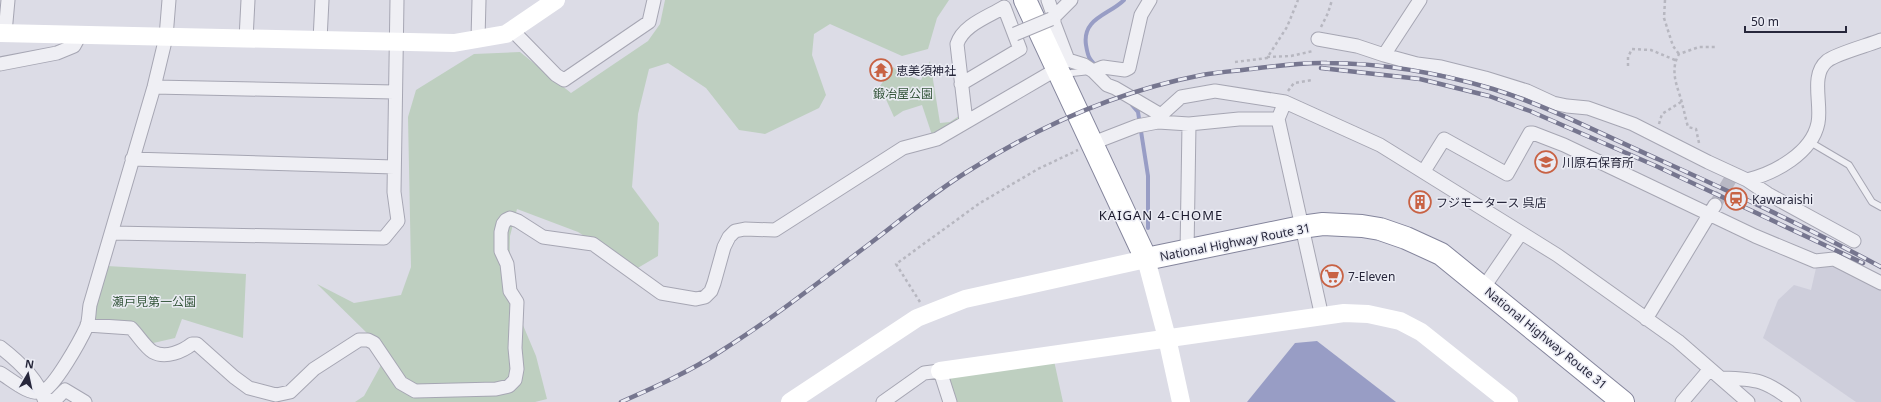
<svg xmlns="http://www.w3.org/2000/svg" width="1881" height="402" font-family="'Noto Sans','Noto Sans JP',sans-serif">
	<rect width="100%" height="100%" fill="#dcdce6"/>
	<path fill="#cecedb" d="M1836 264 1881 287V402H1856L1763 338 1778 300 1794 285 1811 290 1816 268Z"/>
	<path fill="#becfc0" d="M665 0H949L937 18 928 49 902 56 830 24 814 34 812 55 826 95 819 108 765 134 739 130 706 88 668 63 649 69 638 114 632 187 659 223 658 256 636 269 578 232 517 209 510 236 509 292 536 356 547 399 535 402H355L364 396 386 356 371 337 317 284 354 303 401 295 411 267 408 117 416 90 474 54 520 52 571 93 648 41 660 24Z
		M930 61 940 123 950 122 962 114 964 121 933 138 922 105 903 111 894 117 880 86 893 67 901 74 921 80Z
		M107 266 246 274 243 338 182 319 175 338 149 344 133 325 97 322 92 304Z
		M1053 356 1063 402H952L943 373Z"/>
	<path fill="#989dc5" d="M1317 341 1396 402H1247L1295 343Z"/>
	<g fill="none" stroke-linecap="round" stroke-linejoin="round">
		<path stroke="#989dc5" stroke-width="4" d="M1097 67C1089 59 1088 57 1086 45 1082 18 1109 15 1124 0
			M1132 105 1138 112 1148 176V228"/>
		<path stroke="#b8b8c4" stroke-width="13" stroke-dasharray="13 6" stroke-linecap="butt" d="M1715 205 1734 173"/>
		<g stroke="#a6a6b3" stroke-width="8">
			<path id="lane" d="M1063 74 1090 71
				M1810 142 1849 165 1872 202 1881 207"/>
		</g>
		<g stroke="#a6a6b3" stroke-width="15">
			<path id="street" d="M1048 0 1054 17 1071 0
				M1051 19 1054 17V23L1068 60 1084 65 1093 71 1103 67 1125 70 1129 68 1141 15 1150 0
				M512 30 556 75 564 80 649 22 654 0
				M5 33 8 0
				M246 39 248 0
				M478 39 479 0
				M1318 39 1357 46 1384 55 1420 0
				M320 40 322 0
				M1384 55 1417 64 1441 67 1485 78 1527 91 1553 103 1567 106 1588 108 1633 124 1708 162 1747 180C1775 173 1812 153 1818 123 1822 104 1810 75 1827 61 1835 54 1869 45 1881 40
				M0 64 57 53 74 46 80 35
				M1093 71 1107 85 1115 88 1161 115
				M961 84 1020 49 1004 7C988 17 963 25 957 44L966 122
				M154 87 394 92
				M1158 122 1161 115 1181 97 1215 91 1285 102
				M1093 143 1137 126 1158 122 1189 124 1239 119H1278
				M132 159 394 167
				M1424 171 1444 139 1507 174 1530 133H1533L1564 145 1755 236 1815 261 1834 259 1881 283
				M1747 180 1768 194 1854 241
				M112 233 384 238 398 221 394 192 397 0
				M1187 252 1189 124
				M1484 287 1521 233
				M1322 317 1278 119 1285 102 1380 145 1557 255 1678 341 1748 402
				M1646 319 1715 205
				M87 325 131 328C138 335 145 347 153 352 166 359 183 351 192 344H197L234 377 249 388 276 395 290 392 314 369 359 340H368L374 343 401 383 415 391 496 389 509 386 515 380 517 369 515 348 517 302 510 291 507 264 501 251V232L503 224 506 220 510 218 518 221 543 237 593 244 661 293 696 299 705 297 711 291 714 283 724 247 729 237 735 231 745 229 775 230 903 148 937 139 1057 69
				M0 347C17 360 37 378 44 399L54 401 65 390 85 402
				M0 373C11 379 28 395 41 392 54 389 81 339 87 326 89 320 89 311 90 305L154 87 166 37 169 0
				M1722 378C1758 379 1765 380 1794 402
				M883 402 924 373 940 371 950 402
				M1682 402 1710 369"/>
		</g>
		<g stroke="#84859c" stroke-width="24">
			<path id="highway" d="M1025 0 1146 259 1301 227 1323 224 1362 226 1380 229 1406 238 1441 254 1623 402"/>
		</g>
		<path stroke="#b7b7c0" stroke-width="2.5" stroke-dasharray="3 3" stroke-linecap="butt" d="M1665 0 1664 18 1673 46 1679 54
			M1321 27 1328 13 1332 0
			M1267 57 1291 56 1313 51
			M1235 62 1267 58 1287 27 1298 0
			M1628 66V57L1632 49 1651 50 1675 60
			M1288 91 1294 83 1313 80
			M1659 124 1662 114 1681 102
			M1699 143 1696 129 1688 127C1685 116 1683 106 1680 96 1675 81 1671 68 1679 54L1699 47H1715
			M920 302 896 264 980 203 1038 169 1078 150"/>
		<use href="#lane" stroke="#efeff4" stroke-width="6"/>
		<use href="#street" stroke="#efeff4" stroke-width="13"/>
		<path stroke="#fff" stroke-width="18" d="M0 33 454 43 506 34 556 0
			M940 371 1344 313 1368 314 1400 321 1421 332 1509 402
			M790 402 917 318 965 299 1146 259 1167 338 1181 402"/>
		<use href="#highway" stroke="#fff" stroke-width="22"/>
		<g stroke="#76768f" stroke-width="4.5">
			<path id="rail" d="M1321 68 1420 79 1489 96 1530 111 1656 166 1863 263
				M621 402C655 387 689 372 721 351 772 319 820 281 868 245 902 219 934 192 970 170 1041 125 1119 91 1202 75 1218 72 1234 71 1251 69 1276 66 1302 62 1327 63 1383 63 1439 73 1493 89 1551 107 1605 136 1660 160 1735 194 1809 228 1881 267"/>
		</g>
		<use href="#rail" stroke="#ebecf4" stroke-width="3" stroke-dasharray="9" stroke-linecap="butt"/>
		<g stroke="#a6a6b3" stroke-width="15" stroke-linecap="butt">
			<path id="street-bridge" d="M1015 34 1051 19"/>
		</g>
		<use href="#street-bridge" stroke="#efeff4" stroke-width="13"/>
	</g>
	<defs>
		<g id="temple-ring" transform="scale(1.15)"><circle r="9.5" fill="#ebecf4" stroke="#c86244" stroke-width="1.5"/><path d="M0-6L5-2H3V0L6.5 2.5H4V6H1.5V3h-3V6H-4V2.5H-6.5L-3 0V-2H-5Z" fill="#c86244"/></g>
		<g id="school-ring" transform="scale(1.15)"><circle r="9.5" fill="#ebecf4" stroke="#c86244" stroke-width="1.5"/><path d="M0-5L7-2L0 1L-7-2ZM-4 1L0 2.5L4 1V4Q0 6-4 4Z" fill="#c86244"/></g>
		<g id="station-ring" transform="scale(1.15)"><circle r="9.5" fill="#ebecf4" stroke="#c86244" stroke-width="1.5"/><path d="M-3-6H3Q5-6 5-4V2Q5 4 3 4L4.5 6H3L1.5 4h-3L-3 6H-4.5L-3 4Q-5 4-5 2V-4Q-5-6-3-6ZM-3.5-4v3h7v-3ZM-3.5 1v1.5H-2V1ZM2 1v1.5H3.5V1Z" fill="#c86244"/></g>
		<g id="building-ring" transform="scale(1.15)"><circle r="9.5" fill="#ebecf4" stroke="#c86244" stroke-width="1.5"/><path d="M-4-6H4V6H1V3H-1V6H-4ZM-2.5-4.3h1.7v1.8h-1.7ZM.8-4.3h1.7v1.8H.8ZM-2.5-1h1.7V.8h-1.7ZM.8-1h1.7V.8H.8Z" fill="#c86244"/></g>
		<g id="supermarket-ring" transform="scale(1.15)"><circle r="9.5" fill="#ebecf4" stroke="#c86244" stroke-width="1.5"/><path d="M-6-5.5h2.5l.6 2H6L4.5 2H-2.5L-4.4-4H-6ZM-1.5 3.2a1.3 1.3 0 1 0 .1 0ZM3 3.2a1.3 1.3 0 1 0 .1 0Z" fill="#c86244"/></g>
	</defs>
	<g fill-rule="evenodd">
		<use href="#temple-ring" x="881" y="70"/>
		<use href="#school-ring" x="1546" y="162"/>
		<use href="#station-ring" x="1736" y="199"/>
		<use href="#building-ring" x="1420" y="202"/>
		<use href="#supermarket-ring" x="1332" y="276"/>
	</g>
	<g text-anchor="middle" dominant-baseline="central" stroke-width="3" stroke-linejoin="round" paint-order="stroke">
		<g font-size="12" fill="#27273b" stroke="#ebecf4" text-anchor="start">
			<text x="896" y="70">恵美須神社</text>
			<text x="1562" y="162">川原石保育所</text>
			<text x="1752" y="199">Kawaraishi</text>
			<text x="1436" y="202">フジモータース 呉店</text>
			<text x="1348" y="276">7-Eleven</text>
		</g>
		<g font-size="12" fill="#35563b" stroke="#ebecf4">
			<text x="903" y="93">鍛冶屋公園</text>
			<text x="154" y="301">瀬戸見第一公園</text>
		</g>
		<g font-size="12" fill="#27273b" stroke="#ebecf4">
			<text transform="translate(1235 242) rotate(-11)">National Highway Route 31</text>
			<text transform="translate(1546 338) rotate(39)">National Highway Route 31</text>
		</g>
		<g font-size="13" letter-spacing="1" fill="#1a192c" stroke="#ebecf4">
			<text x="1161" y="215">KAIGAN 4-CHOME</text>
		</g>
	</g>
	<g transform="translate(28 374) rotate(9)" stroke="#ebecf4" stroke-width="3" paint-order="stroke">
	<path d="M0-3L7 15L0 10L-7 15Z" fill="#27273b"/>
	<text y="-6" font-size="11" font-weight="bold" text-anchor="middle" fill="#27273b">N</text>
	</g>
	<path d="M1745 26v6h101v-6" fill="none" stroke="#27273b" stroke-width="2"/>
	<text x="1751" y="26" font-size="12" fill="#27273b" stroke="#ebecf4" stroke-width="3" paint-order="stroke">50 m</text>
</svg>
